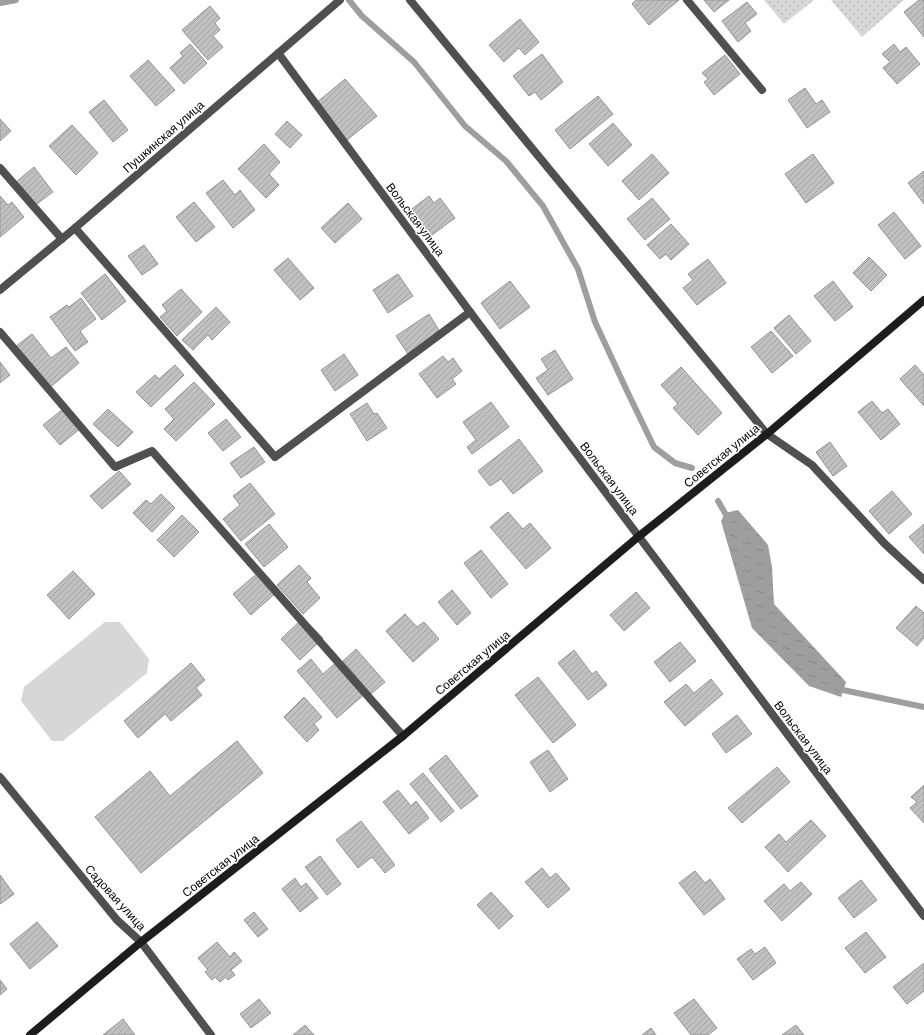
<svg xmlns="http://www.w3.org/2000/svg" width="924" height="1035" font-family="Barlow,sans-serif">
	<defs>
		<pattern id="garden-dots" width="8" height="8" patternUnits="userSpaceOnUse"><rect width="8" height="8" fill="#d7d7d7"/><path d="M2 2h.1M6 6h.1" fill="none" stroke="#b7b7b7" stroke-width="1.8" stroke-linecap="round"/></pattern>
		<pattern id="water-ripples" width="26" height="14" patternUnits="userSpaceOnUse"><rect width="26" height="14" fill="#9e9e9e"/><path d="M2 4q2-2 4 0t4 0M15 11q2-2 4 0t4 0" fill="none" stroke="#868686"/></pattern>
		<pattern id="building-hatch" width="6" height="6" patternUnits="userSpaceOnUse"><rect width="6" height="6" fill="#c0c0c0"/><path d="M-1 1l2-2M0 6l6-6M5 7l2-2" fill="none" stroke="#a3a3a3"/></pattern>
	</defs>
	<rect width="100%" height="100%" fill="#fff"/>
	<path fill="#d7d7d7" d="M105 622H120L149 659 147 673 63 741H52L21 701 24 687Z"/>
	<path fill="url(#garden-dots)" d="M764 0H814L784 24Z
		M831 0H904L862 37Z"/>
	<path fill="url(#water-ripples)" d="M738 510 768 545 772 567 774 604 846 682 841 697 809 686 752 628 721 521 725 513Z"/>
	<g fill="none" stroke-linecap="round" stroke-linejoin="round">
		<path stroke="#9e9e9e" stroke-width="6" d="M349 0 362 16 414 62 465 126 506 161 543 206 578 269 595 322 628 393 654 447 675 463 692 468
			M0 3 16 0
			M718 501 729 520
			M837 686 843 690 924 707"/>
	</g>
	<path fill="url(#building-hatch)" stroke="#949494" d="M636 0H679L649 25 632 4Z
		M704 0H729L714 12Z
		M919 0H924V37L904 12Z
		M747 2 757 14 745 23 751 31 738 42 722 21Z
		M210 6 220 18 215 23 220 30 213 36 223 47 208 60 182 30Z
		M520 19 539 42 525 55 519 48 504 62 489 45Z
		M190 44 207 63 184 84 170 68 183 56 180 53Z
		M894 44 900 52 906 47 920 64 897 84 883 68 890 62 882 54Z
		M542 54 563 82 541 100 535 92 529 96 513 76Z
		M725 55 740 74 714 95 704 82 708 79 702 73Z
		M148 60 175 90 156 106 130 76Z
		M345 79 377 116 347 140 316 103Z
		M805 88 816 104 822 100 830 112 807 128 788 100Z
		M598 96 613 114 570 149 555 130Z
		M104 100 128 130 113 142 89 112Z
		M0 119 11 131 0 141Z
		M287 121 302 135 290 148 275 134Z
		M613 123 632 145 608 166 589 144Z
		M72 125 98 153 76 175 49 146Z
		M264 144 280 162 269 174 279 185 266 198 238 169Z
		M652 154 669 173 639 200 622 181Z
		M813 154 834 183 806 203 785 174Z
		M34 167 53 192 34 206 16 182Z
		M924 171V204L908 183Z
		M223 180 235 195 240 190 255 210 233 228 206 193Z
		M0 196 8 205 12 202 24 217 0 237Z
		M429 196 434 203 440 198 455 218 428 238 408 212Z
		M652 198 670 219 645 240 627 219Z
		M194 202 215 227 196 242 176 217Z
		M348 203 362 219 335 243 321 228Z
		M894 212 921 246 905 259 878 225Z
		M671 224 689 244 671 260 666 254 660 259 647 245Z
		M144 245 158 264 142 275 128 256Z
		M869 257 887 275 871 291 853 273Z
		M288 258 314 288 300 300 274 270Z
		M708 259 726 283 697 305 683 288 693 280 688 274Z
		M105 274 126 301 102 320 81 293Z
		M398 274 413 296 388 313 373 290Z
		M510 281 530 307 500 329 481 303Z
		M833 281 853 307 835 321 814 296Z
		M181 289 202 312 177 336 160 317 167 311 162 305Z
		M81 298 96 319 80 331 88 342 75 351 50 317 67 305 69 307Z
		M216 307 230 322 212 340 208 335 193 350 182 340Z
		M429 314 440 332 408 354 396 336Z
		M789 315 811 341 796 354 774 328Z
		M771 331 793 356 772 373 751 347Z
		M32 334 51 358 66 347 79 363 48 389 15 347Z
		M555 350 573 379 548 395 536 378 548 370 541 359Z
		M344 354 358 375 335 391 321 370Z
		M443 356 448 362 453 358 462 371 452 379 456 384 437 398 419 374Z
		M0 362 10 375 0 383Z
		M175 365 184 375 151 407 136 392 155 375 159 379Z
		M915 365 924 375V406L900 379Z
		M681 367 722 413 698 435 673 408 678 404 661 385Z
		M194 382 215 404 176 441 164 429 174 419 165 409Z
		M872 401 882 413 888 409 900 424 881 440 858 412Z
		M491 402 509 427 472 454 467 447 476 440 463 422Z
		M367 403 374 414 377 413 387 428 367 441 350 414Z
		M63 409 80 429 60 445 43 425Z
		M108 409 133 432 118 447 93 424Z
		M226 419 241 437 223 451 208 433Z
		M519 439 543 471 513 494 501 479 490 486 478 471Z
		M830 442 847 466 833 476 816 452Z
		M254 447 265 462 241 478 230 463Z
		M119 471 131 484 102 509 90 496Z
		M250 483 275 514 241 541 223 519 240 505 233 496Z
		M892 491 912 514 889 534 869 511Z
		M161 494 175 508 152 532 133 513 146 500 151 504Z
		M508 512 523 529 530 523 551 548 526 569 490 527Z
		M182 515 199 532 174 557 157 540Z
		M269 524 288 547 264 567 245 544Z
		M924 524V554L909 537Z
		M481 550 508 584 491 598 464 563Z
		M299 565 311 578 307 582 320 598 303 614 277 585Z
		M73 571 95 594 69 619 47 595Z
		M260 571 278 591 251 615 233 594Z
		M452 590 471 613 457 625 438 602Z
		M636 592 650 608 624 631 610 615Z
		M916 606 924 613V638L917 646 896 628Z
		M405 614 417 627 424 622 439 639 413 662 386 631Z
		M303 618 323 638 300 660 281 639Z
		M680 642 696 661 670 682 654 662Z
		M356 649 385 682 371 694 343 661Z
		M574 650 592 674 596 671 607 685 588 700 558 663Z
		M311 659 323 674 339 660 367 692 337 718 297 671Z
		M191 663 205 680 196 688 202 695 171 721 165 714 138 738 124 721Z
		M538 677 576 725 553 743 515 695Z
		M711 679 723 694 685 726 664 702 686 684 694 693Z
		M304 697 322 717 314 724 319 730 307 742 284 717Z
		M737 715 752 734 726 753 712 734Z
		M237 741 263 773 141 873 95 817 150 771 170 796Z
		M548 750 568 779 550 792 530 762Z
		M446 755 478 796 461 809 429 769Z
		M777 767 790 782 742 823 728 808Z
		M423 773 454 811 441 822 410 784Z
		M924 785V823L910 808 917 802 911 797Z
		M398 790 411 806 416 801 429 818 409 834 383 802Z
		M811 820 826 836 788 872 765 847 779 834 786 842Z
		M361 821 395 865 385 873 372 857 358 868 336 840Z
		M320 856 341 884 327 895 305 867Z
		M542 868 550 878 556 873 570 889 548 908 525 882Z
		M695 871 705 883 710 879 725 899 704 915 679 883Z
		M0 875 14 894 0 904Z
		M295 878 301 887 306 883 318 898 300 912 282 889Z
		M861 880 877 900 854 918 838 898Z
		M801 882 812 894 782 921 764 901 784 884 790 891Z
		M491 892 513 916 499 929 477 905Z
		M254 912 268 929 258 937 244 920Z
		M37 922 58 946 30 969 10 944Z
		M866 932 886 957 865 973 845 948Z
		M217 942 230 957 234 952 242 961 231 970 235 975 228 980 226 977 220 982 215 977 212 980 205 972 208 970 198 958Z
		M765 947 776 963 753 980 737 959 751 949 755 954Z
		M924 963V991L907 1004 893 987Z
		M0 980 7 989 0 995Z
		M259 999 271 1013 251 1028 240 1014Z
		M694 999 717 1028 708 1035H691L674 1013Z
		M123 1019 135 1035H103Z
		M305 1025 314 1035H293Z
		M796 1025 804 1035H782Z
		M651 1028 656 1035H642Z"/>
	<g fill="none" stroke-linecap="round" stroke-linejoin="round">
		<path stroke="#505050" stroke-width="8" d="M687 0 762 90
			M0 168 62 239
			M75 228 275 457 470 312
			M0 332 115 467 152 451 403 736"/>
		<path stroke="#505050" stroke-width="8" d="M410 0 767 434 812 465 885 544 924 580
			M278 53 470 312 924 916
			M0 290 75 228 340 0
			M0 777 117 920 141 942 211 1035"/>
		<path stroke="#1d1d1d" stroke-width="8" d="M30 1035 141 942 403 736 638 537 767 434 924 300"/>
	</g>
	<g text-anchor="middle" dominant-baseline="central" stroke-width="3" stroke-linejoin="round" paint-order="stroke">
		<g font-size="12" fill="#000" stroke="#fff">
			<text transform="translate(163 136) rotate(-41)">Пушкинская улица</text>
			<text transform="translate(416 219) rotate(53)">Вольская улица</text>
			<text transform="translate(721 455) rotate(-39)">Советская улица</text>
			<text transform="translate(610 478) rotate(53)">Вольская улица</text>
			<text transform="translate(472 662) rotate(-40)">Советская улица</text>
			<text transform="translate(804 737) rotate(53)">Вольская улица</text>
			<text transform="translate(220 865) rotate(-38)">Советская улица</text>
			<text transform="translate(116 897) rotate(48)">Садовая улица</text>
		</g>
	</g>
</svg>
